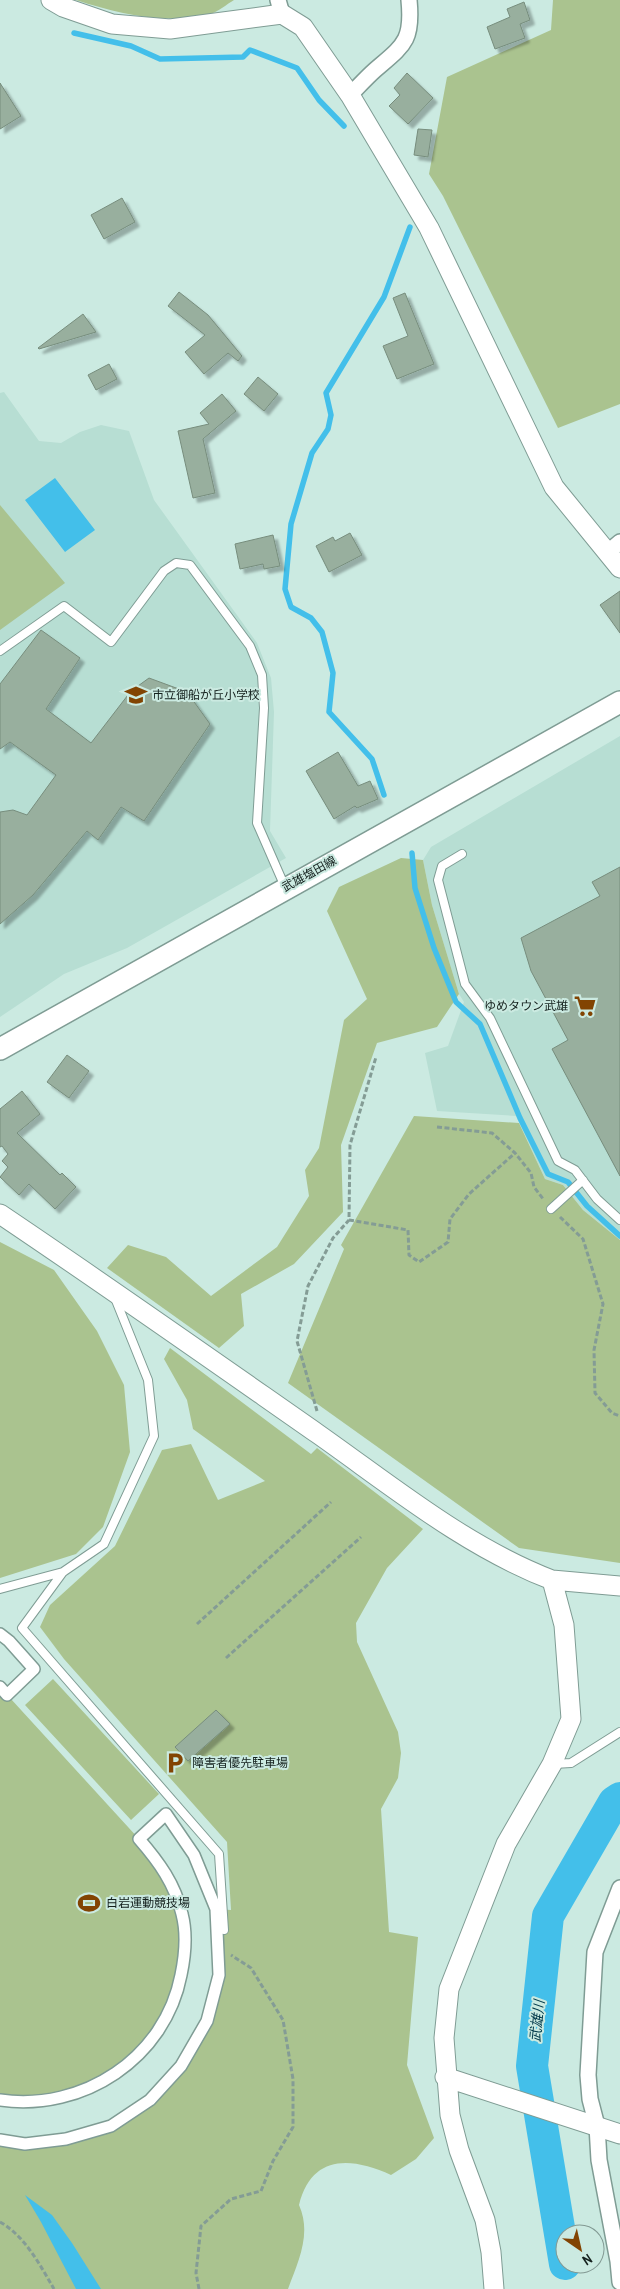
<svg xmlns="http://www.w3.org/2000/svg" width="620" height="2289" font-family="'Archivo Narrow','Noto Sans JP',sans-serif">
	<defs>
		<filter id="shadow"><feDropShadow dx="4.5" dy="4.5" stdDeviation="1" flood-color="#0004"/></filter>
	</defs>
	<rect width="100%" height="100%" fill="#cbeae1"/>
	<path fill="#b7ded3" d="M4 392 39 441 61 443 80 432 101 425 129 431 154 500 257 643 271 678 274 712 270 831 286 858 127 948 64 974 0 1017V393Z
		M620 736V1240L583 1210 563 1185 545 1179 516 1116 437 1111 425 1053 448 1046 464 1002 459 994 432 905 423 860 431 847Z"/>
	<path fill="#aac38f" d="M76 0H234C227 4 218 12 210 14 165 25 119 14 76 0Z
		M553 0H620V404L558 428 443 196 429 174 447 77 551 30Z
		M0 505 65 583 0 630Z
		M401 858 423 860 432 905 459 994 437 1027 377 1043 341 1145 343 1212 294 1264 241 1294 244 1326 219 1348 107 1268 128 1245 166 1257 211 1296 277 1247 309 1196 305 1170 319 1148 344 1020 367 999 327 911 339 887Z
		M414 1116 519 1123 545 1179 563 1185 583 1210 620 1240V1563L519 1548 288 1383 344 1249 341 1245Z
		M0 1242 54 1270 97 1331 124 1385 130 1452 103 1527 76 1554 0 1578Z
		M170 1348 311 1454 317 1448 423 1529 387 1568 356 1623 357 1642 398 1732 401 1753 398 1778 381 1809 389 1932 418 1937 407 2065 434 2138 416 2159 391 2175C351 2157 312 2154 299 2205 312 2234 298 2262 288 2289H0V2140L25 2144 111 2126 150 2100 207 2021 219 1975 216 1909 231 1910 227 1842 64 1659 40 1627 50 1605 115 1546 162 1450 191 1444 218 1500 265 1481 193 1429 187 1400 164 1359Z
		M53 1679 159 1794 131 1820 25 1705Z
		M0 1687 139 1839 175 1890 183 1964 149 2045 71 2095 0 2100Z"/>
	<path fill="#43bfea" d="M55 478 95 530 65 552 25 500Z
		M25 2195 52 2215 72 2243 101 2289H76L41 2222Z"/>
	<g fill="none" stroke-linecap="round" stroke-linejoin="round">
		<path stroke="#43bfea" stroke-width="5.5" d="M74 33 131 46 160 59 243 57 250 50 297 68 319 100 344 126
			M384 795 372 759 329 712 333 673 322 632 311 618 291 607 285 589 291 524 312 453 328 429 331 415 326 393 384 297 410 227
			M412 853 415 888 434 948 456 1002 480 1024 520 1118 548 1174 568 1182 587 1206 620 1236"/>
		<path stroke="#43bfea" stroke-width="32" d="M565 2264 532 2066 548 1916 614 1802 620 1798"/>
	</g>
	<path fill="#98af9e" stroke="#778d7d" filter="url(#shadow)" d="M524 2 530 20 520 24 525 38 495 49 487 27 510 17 507 9Z
		M407 73 433 98 408 124 389 106 400 95 394 88Z
		M0 83 21 116 0 129Z
		M418 129 432 130 428 157 414 155Z
		M122 198 135 222 104 239 91 215Z
		M179 292 208 315 242 356 238 361 228 353 204 374 185 352 205 335 168 306Z
		M405 293 434 364 397 379 383 346 408 336 393 298Z
		M83 314 96 332 39 349 38 348Z
		M109 364 117 379 96 390 88 375Z
		M258 377 278 394 264 411 244 394Z
		M222 394 236 411 203 439 215 493 193 498 178 431 209 424 200 413Z
		M350 533 362 555 329 572 316 546 333 537 335 541Z
		M273 535 280 566 264 569 263 564 240 569 235 544Z
		M620 591V633L600 605Z
		M41 630 80 658 46 709 91 743 131 691 149 678 187 692 210 724 144 821 121 807 98 840 87 831 33 895 0 924V812L13 810 27 815 56 775 10 742 0 749V684Z
		M338 752 358 786 370 781 378 799 357 808 355 806 334 819 306 771Z
		M620 867V1176L552 1049 568 1040 531 971 521 938 600 896 592 882Z
		M67 1055 89 1071 69 1098 47 1082Z
		M22 1091 40 1114 17 1133 60 1175 62 1173 76 1187 55 1209 29 1184 19 1195 0 1177 8 1167 2 1161 8 1154 2 1146 0 1147V1109Z
		M216 1710 230 1724 188 1761 175 1747Z"/>
	<g fill="none" stroke-linecap="round" stroke-linejoin="round">
		<g stroke="#7f9c94" stroke-width="10">
			<path id="service" d="M0 651 64 606 111 642 164 571 176 563 190 565 250 646 262 675 264 708 257 823 285 887
				M462 854 442 866 438 880 465 984 490 1018 558 1161 575 1170 597 1199 620 1220
				M551 1209 583 1180
				M115 1298 148 1380 154 1436 104 1544 63 1572 22 1628 219 1854 224 1930
				M0 1589 63 1572
				M554 1764 571 1763 620 1732"/>
		</g>
		<g stroke="#7f9c94" stroke-width="14">
			<path id="pedestrian" d="M0 1634 9 1641 34 1669 7 1695 0 1687
				M0 2100C83 2112 165 2058 181 1975 185 1956 187 1933 182 1914 175 1884 159 1862 139 1839L166 1814 194 1855 216 1909 219 1975 207 2021 181 2066 150 2100 111 2126 66 2139 25 2144 0 2140"/>
		</g>
		<g stroke="#7f9c94" stroke-width="18">
			<path id="minor" d="M278 0 282 14
				M350 95C358 87 366 78 375 70 404 45 413 41 409 0
				M607 553 620 542
				M620 1888 595 1952 588 2075 590 2099 597 2126 599 2160 618 2261 620 2282"/>
		</g>
		<g stroke="#7f9c94" stroke-width="21">
			<path id="tertiary" d="M51 0 63 7 112 24 170 29 282 14 303 27 350 95 429 228 554 487 620 568
				M0 1214C107 1286 212 1360 318 1434 392 1486 466 1547 552 1580L564 1625 571 1719 552 1764 506 1844 449 1989 444 2038 450 2115 459 2150 485 2220 491 2252 494 2289
				M552 1580 620 1586
				M445 2077 620 2134"/>
		</g>
		<g stroke="#7f9c94" stroke-width="24">
			<path id="secondary" d="M0 1049 620 702"/>
		</g>
		<path stroke="#849c95" stroke-width="3" stroke-dasharray="5 2.5" stroke-linecap="butt" d="M437 1127 492 1133 515 1153 531 1173 534 1187 544 1200
			M560 1217 583 1239 603 1304 594 1350 595 1393 612 1413 620 1416
			M349 1220 408 1230 409 1255 419 1262 448 1242 450 1219 469 1194 515 1153
			M317 1411 297 1341 308 1286 333 1238 349 1220 350 1145 376 1057
			M197 1624 331 1502
			M226 1658 361 1537
			M0 2222C25 2236 40 2265 54 2289
			M199 2289 196 2273 201 2226 231 2199 261 2191 273 2161 293 2127V2079L283 2020 251 1968 231 1955"/>
		<use href="#service" stroke="#fff" stroke-width="8"/>
		<use href="#pedestrian" stroke="#fff" stroke-width="11"/>
		<use href="#minor" stroke="#fff" stroke-width="15"/>
		<use href="#tertiary" stroke="#fff" stroke-width="19"/>
		<use href="#secondary" stroke="#fff" stroke-width="21"/>
	</g>
	<defs>
		<g id="school-bare" transform="scale(1.725)"><path d="M0-5L7-2L0 1L-7-2ZM-4 1L0 2.5L4 1V4Q0 6-4 4Z" fill="#824403" stroke="#cbeae1" stroke-width="2.5" paint-order="stroke"/></g>
		<g id="supermarket-bare" transform="scale(1.725)"><path d="M-6-5.5h2.5l.6 2H6L4.5 2H-2.5L-4.4-4H-6ZM-1.5 3.2a1.3 1.3 0 1 0 .1 0ZM3 3.2a1.3 1.3 0 1 0 .1 0Z" fill="#824403" stroke="#cbeae1" stroke-width="2.5" paint-order="stroke"/></g>
		<g id="parking-bare" transform="scale(1.725)"><path d="M-3.5-5.5H1a3.5 3.5 0 0 1 0 7H-1V5.5H-3.5ZM-1-3.4V-.6H.8a1.4 1.4 0 0 0 0-2.8Z" fill="#824403" stroke="#cbeae1" stroke-width="2.5" paint-order="stroke"/></g>
		<g id="stadium-bare" transform="scale(1.725)"><path d="M0-5a6.5 5 0 1 0 0 10a6.5 5 0 1 0 0-10ZM-3.5-1.8h7v3.6h-7Z" fill="#824403" stroke="#cbeae1" stroke-width="2.5" paint-order="stroke"/></g>
	</defs>
	<g fill-rule="evenodd">
		<use href="#school-bare" x="136" y="695"/>
		<use href="#supermarket-bare" x="585" y="1006"/>
		<use href="#parking-bare" x="175" y="1763"/>
		<use href="#stadium-bare" x="89" y="1903"/>
	</g>
	<g text-anchor="middle" dominant-baseline="central" stroke-width="4" stroke-linejoin="round" paint-order="stroke">
		<g font-size="12" fill="#14201d" stroke="#cbeae1" text-anchor="start">
			<text x="152" y="695">市立御船が丘小学校</text>
			<text x="568" y="1006" text-anchor="end">ゆめタウン武雄</text>
			<text x="192" y="1763">障害者優先駐車場</text>
			<text x="106" y="1903">白岩運動競技場</text>
		</g>
		<g font-size="12" fill="#14201d" stroke="#cbeae1">
			<text transform="translate(309 874) rotate(-29)">武雄塩田線</text>
		</g>
		<g font-size="14" font-style="italic" fill="#003849" stroke="#cbeae1">
			<text transform="translate(537 2021) rotate(-84)">武雄川</text>
		</g>
	</g>
	<g transform="translate(580 2249) rotate(146)"><circle r="24" fill="#cbeae1" stroke="#829993"/>
	<path d="M0-4L9 19L0 12L-9 19Z" fill="#824403"/>
	<text y="-8" font-size="14" font-weight="bold" text-anchor="middle" fill="#14201d">N</text>
	</g>
</svg>
